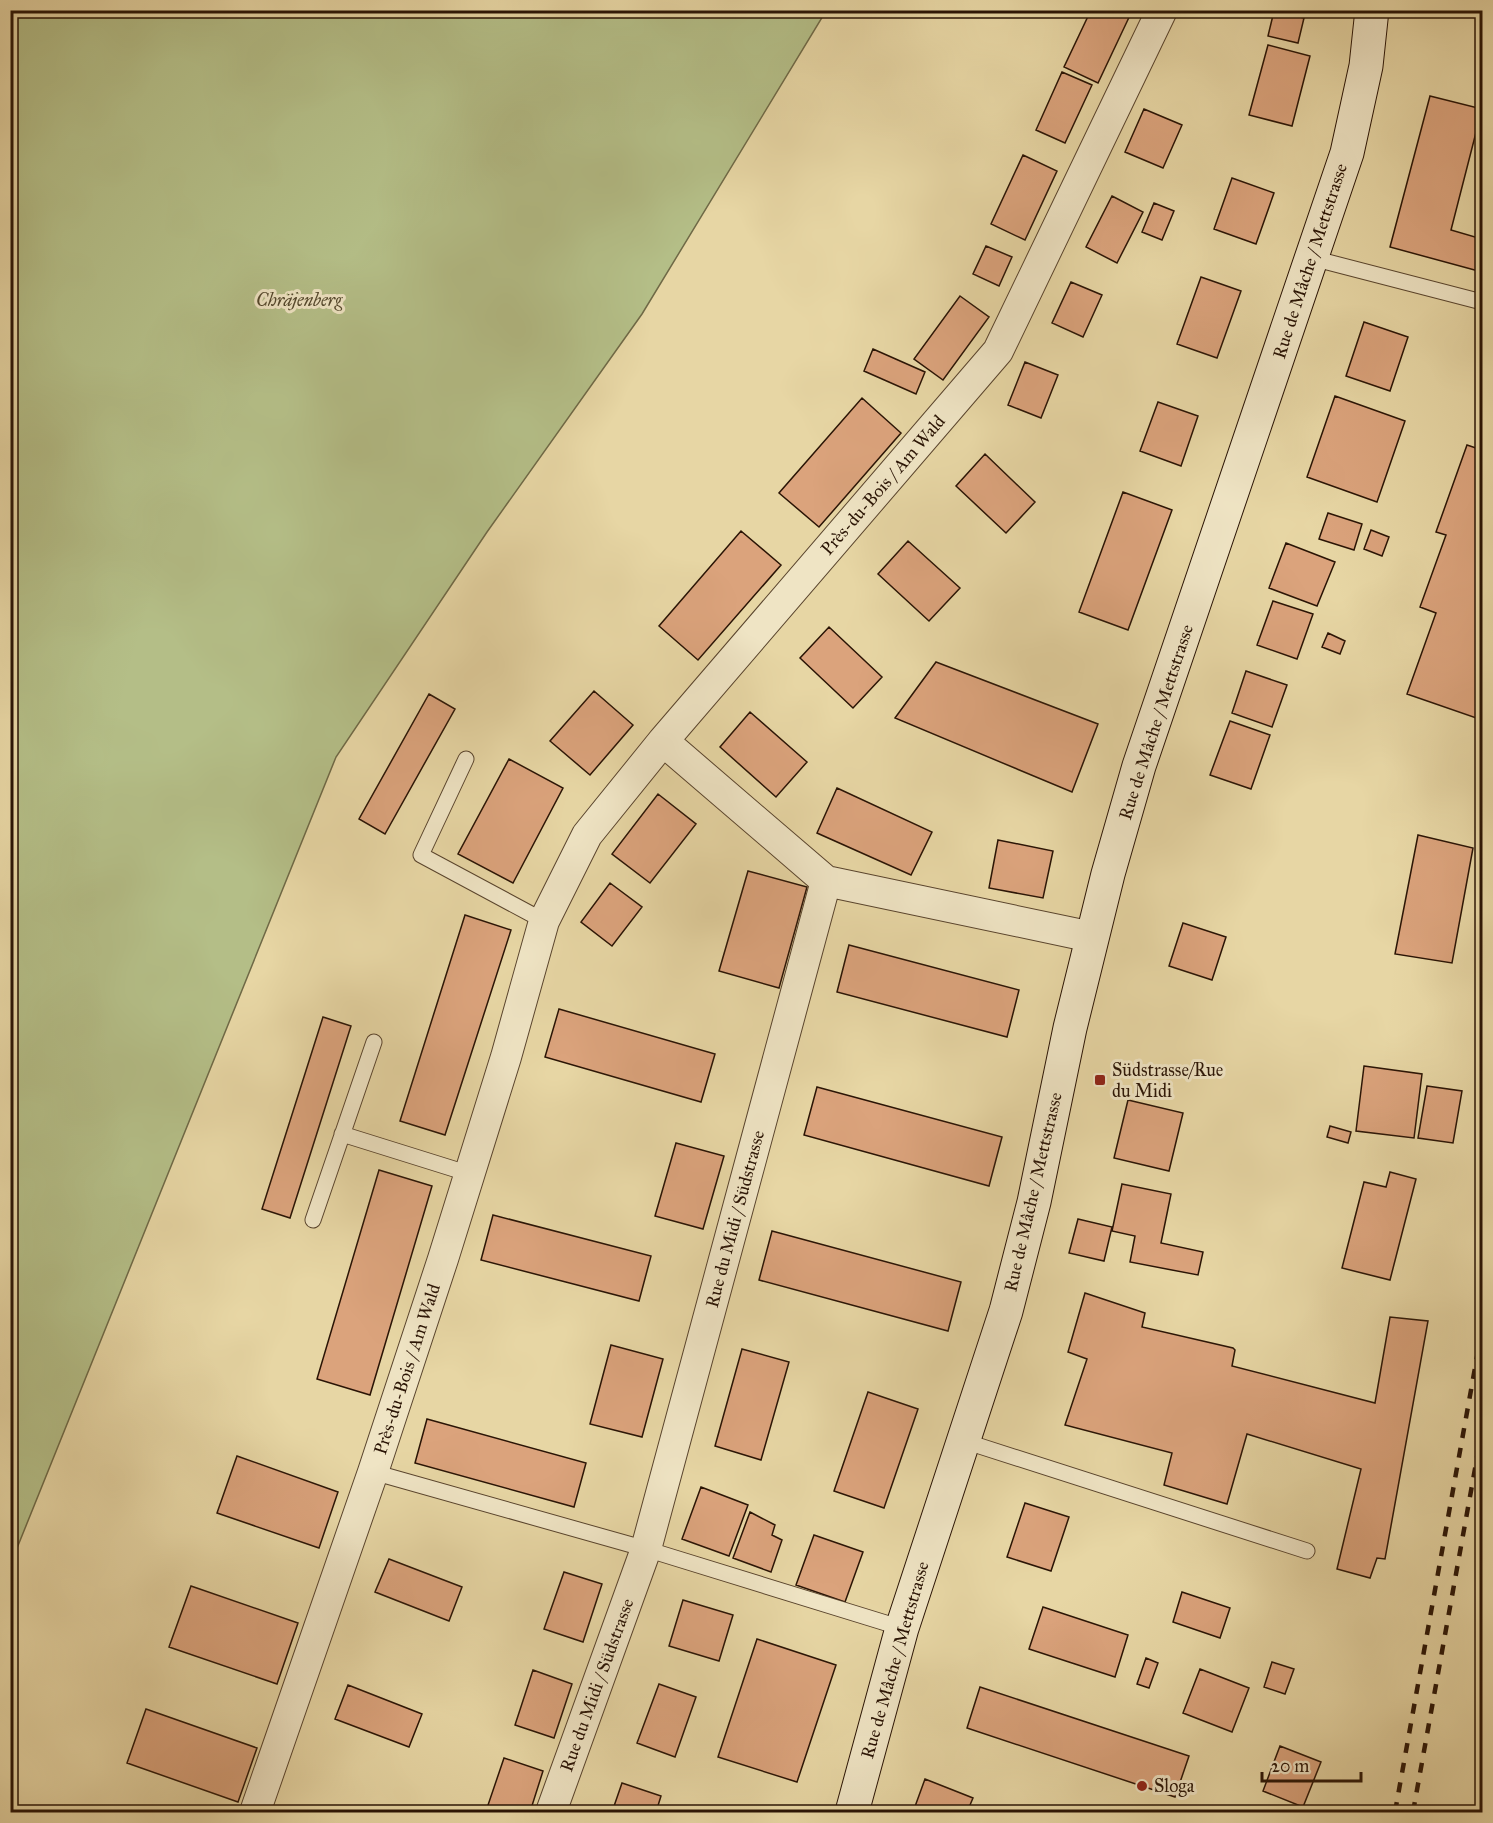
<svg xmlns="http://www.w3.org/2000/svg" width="1493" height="1823" font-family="'IM FELL Great Primer',serif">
	<rect width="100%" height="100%" fill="#e7d6a4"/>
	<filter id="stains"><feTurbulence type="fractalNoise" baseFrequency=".00333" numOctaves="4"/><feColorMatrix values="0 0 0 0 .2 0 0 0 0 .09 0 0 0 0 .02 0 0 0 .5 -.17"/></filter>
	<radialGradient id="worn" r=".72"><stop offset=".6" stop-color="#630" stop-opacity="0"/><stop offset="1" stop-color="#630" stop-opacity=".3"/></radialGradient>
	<path fill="#b4be87" stroke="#6f6946" stroke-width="1.5" d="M11 10 826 11 642 314 487 532 336 757 11 1563Z"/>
	<path fill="#dba37c" stroke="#2a1405" stroke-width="1.5" d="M1091 10 1132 11 1098 83 1064 67Z
		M1473 10H1482V15L1473 13Z
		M1274 11 1304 18 1298 43 1268 36Z
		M1268 45 1310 56 1292 126 1249 115Z
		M1062 72 1092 85 1065 143 1036 130Z
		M1430 96 1482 109 1451 230 1482 239V272L1390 247Z
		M1144 109 1182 125 1163 168 1125 152Z
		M1023 155 1057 171 1025 240 991 224Z
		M1232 178 1274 193 1256 244 1214 229Z
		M1112 196 1143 212 1117 263 1086 247Z
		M1154 203 1174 211 1162 240 1142 232Z
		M986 246 1012 257 999 286 973 274Z
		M1201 277 1241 291 1217 358 1177 344Z
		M1071 282 1102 295 1083 337 1052 323Z
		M960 296 989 317 943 380 914 359Z
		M1364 322 1408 337 1390 391 1346 376Z
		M873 349 925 372 916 394 864 371Z
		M1025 362 1058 375 1041 418 1008 405Z
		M1335 396 1405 421 1377 502 1307 477Z
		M862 398 901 433 819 527 779 493Z
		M1158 402 1198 416 1181 466 1140 451Z
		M1467 445 1482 450V720L1407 694 1436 613 1420 607 1446 535 1436 532Z
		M985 454 1035 502 1006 533 956 486Z
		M1123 492 1172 510 1128 630 1079 612Z
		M1328 513 1362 524 1354 550 1319 539Z
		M1371 530 1389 537 1382 556 1364 549Z
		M741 531 781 565 698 660 659 626Z
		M908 541 960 588 929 621 878 574Z
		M1286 543 1335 562 1317 606 1269 588Z
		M1273 601 1313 614 1297 659 1257 645Z
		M829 627 882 677 853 708 800 658Z
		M1328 633 1345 641 1340 654 1322 647Z
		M936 662 1098 724 1072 792 895 718Z
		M1246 671 1287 685 1272 727 1232 713Z
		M594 691 633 725 590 775 550 741Z
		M429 694 455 709 385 834 359 819Z
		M750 712 807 762 776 797 720 747Z
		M1230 721 1270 735 1251 789 1210 775Z
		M509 759 563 788 513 883 458 854Z
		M837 788 932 832 911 875 817 833Z
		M658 794 696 824 650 883 612 854Z
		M1418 835 1473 848 1452 963 1395 954Z
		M998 840 1053 851 1043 898 989 888Z
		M748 871 807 887 779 988 719 971Z
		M610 883 642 907 612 946 581 922Z
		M465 915 511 930 445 1135 400 1121Z
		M1183 923 1226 937 1212 980 1169 966Z
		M849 945 1019 990 1007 1037 837 992Z
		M559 1009 715 1054 701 1102 545 1057Z
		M323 1017 351 1026 290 1218 262 1209Z
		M1364 1066 1422 1074 1414 1138 1356 1131Z
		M1427 1086 1462 1091 1453 1143 1418 1138Z
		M817 1087 1002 1137 989 1186 804 1135Z
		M1128 1100 1183 1113 1169 1171 1114 1158Z
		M1330 1126 1351 1132 1348 1143 1327 1137Z
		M676 1143 724 1156 703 1229 655 1216Z
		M379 1170 432 1186 370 1395 317 1379Z
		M1390 1172 1416 1179 1390 1280 1342 1268 1364 1182 1386 1187Z
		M1122 1184 1171 1194 1161 1243 1203 1252 1198 1275 1130 1262 1135 1236 1112 1231Z
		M493 1215 651 1256 639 1301 481 1260Z
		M1078 1219 1112 1227 1104 1261 1069 1253Z
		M772 1231 961 1282 948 1331 759 1280Z
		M1085 1293 1145 1313 1142 1327 1233 1348 1235 1350 1232 1366 1375 1403 1390 1317 1428 1321 1385 1559 1377 1558 1370 1578 1337 1569 1361 1469 1247 1434 1227 1504 1164 1485 1172 1453 1065 1425 1087 1359 1068 1352Z
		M611 1345 663 1359 642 1437 590 1424Z
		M742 1349 789 1362 761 1460 715 1446Z
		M868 1392 918 1409 884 1508 834 1491Z
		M427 1419 586 1463 574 1507 415 1463Z
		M237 1456 338 1492 319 1548 217 1513Z
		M701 1487 748 1505 729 1556 682 1539Z
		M1025 1503 1069 1517 1051 1571 1007 1557Z
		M750 1512 775 1525 772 1535 782 1540 771 1572 733 1558Z
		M814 1535 863 1552 845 1602 796 1585Z
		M389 1559 462 1587 449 1621 375 1592Z
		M564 1572 602 1584 583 1642 544 1629Z
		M191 1586 298 1623 277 1684 169 1647Z
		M1182 1592 1230 1608 1220 1638 1173 1622Z
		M683 1600 733 1615 719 1661 669 1646Z
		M1043 1607 1128 1635 1115 1677 1029 1649Z
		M757 1639 836 1665 797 1782 718 1757Z
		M1146 1658 1158 1663 1149 1688 1137 1684Z
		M1272 1662 1294 1669 1285 1694 1264 1687Z
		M1200 1669 1249 1688 1232 1732 1183 1713Z
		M533 1670 572 1684 554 1738 515 1725Z
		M659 1684 696 1697 675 1757 637 1743Z
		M348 1685 422 1714 409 1747 335 1719Z
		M980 1687 1189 1756 1175 1797 967 1728Z
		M146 1709 257 1748 238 1802 127 1763Z
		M1280 1746 1321 1762 1303 1807 1263 1791Z
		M504 1758 543 1771 530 1812 486 1811Z
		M925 1779 973 1798 967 1812H913Z
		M622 1783 661 1796 656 1812H612Z"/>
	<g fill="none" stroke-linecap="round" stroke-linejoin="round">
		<g stroke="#59442d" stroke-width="17">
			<path id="service" d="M1312 258 1482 302
				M466 759 421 855 544 921
				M342 1134 470 1174
				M313 1220 374 1042
				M964 1441 1307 1551
				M373 1472 646 1549 902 1628"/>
		</g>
		<g stroke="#59442d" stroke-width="32">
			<path id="minor" d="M663 741 826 881 1092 937
				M255 1812 373 1472 443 1259 506 1057 544 921 587 835 663 741 998 351 1162 10
				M551 1812 646 1549 826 881"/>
		</g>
		<g stroke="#2a1405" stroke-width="35">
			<path id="secondary" d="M852 1812 902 1628 1006 1311 1034 1202 1070 1028 1108 874 1139 766 1347 153 1366 66 1372 10"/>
		</g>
		<use href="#service" stroke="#efe4c4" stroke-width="15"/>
		<use href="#minor" stroke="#efe4c4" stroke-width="30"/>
		<use href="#secondary" stroke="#efe4c4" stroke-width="33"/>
		<path stroke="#2a1405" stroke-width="4.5" stroke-dasharray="10 10" stroke-linecap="butt" d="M1395 1812 1482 1329
			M1413 1812 1482 1430"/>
	</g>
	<g fill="#8f2418" stroke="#efe4c4" stroke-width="2">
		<rect x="1094" y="1074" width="12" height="12" rx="3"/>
		<circle cx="1142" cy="1786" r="6"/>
	</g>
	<g text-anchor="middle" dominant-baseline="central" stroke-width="6" stroke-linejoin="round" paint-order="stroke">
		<g font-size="18" fill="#2a1405" stroke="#efe4c4">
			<text transform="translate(1310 261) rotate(-72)">Rue de Mâche / Mettstrasse</text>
			<text transform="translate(883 485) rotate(-49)">Près-du-Bois / Am Wald</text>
			<text transform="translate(1156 722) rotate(-72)">Rue de Mâche / Mettstrasse</text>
			<text transform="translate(1033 1192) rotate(-77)">Rue de Mâche / Mettstrasse</text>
			<text transform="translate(735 1219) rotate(-75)">Rue du Midi / Südstrasse</text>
			<text transform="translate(407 1369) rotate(-72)">Près-du-Bois / Am Wald</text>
			<text transform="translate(895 1660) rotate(-74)">Rue de Mâche / Mettstrasse</text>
			<text transform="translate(597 1685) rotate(-70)">Rue du Midi / Südstrasse</text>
		</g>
		<g font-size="18" font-style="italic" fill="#53472c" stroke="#efe4c4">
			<text x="299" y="300">Chräjenberg</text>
		</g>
		<g font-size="18" fill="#2a1405" stroke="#efe4c4" text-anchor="start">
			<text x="1112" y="1070">Südstrasse/Rue<tspan x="1112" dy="21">du Midi</tspan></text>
			<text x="1154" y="1786">Sloga</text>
		</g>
	</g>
	<rect width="1493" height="1823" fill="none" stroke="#e7d6a4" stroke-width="36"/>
	<rect x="12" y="12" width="1469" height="1799" fill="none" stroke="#2a1405" stroke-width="3"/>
	<rect x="18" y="18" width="1457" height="1787" fill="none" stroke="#2a1405" stroke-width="1.5"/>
	<path d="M1262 1772v9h99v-9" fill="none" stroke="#2a1405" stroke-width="3"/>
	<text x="1271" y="1772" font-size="18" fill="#2a1405" stroke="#efe4c4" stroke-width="4.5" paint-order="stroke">20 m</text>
	<rect width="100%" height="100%" filter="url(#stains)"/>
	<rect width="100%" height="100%" fill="url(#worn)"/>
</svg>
